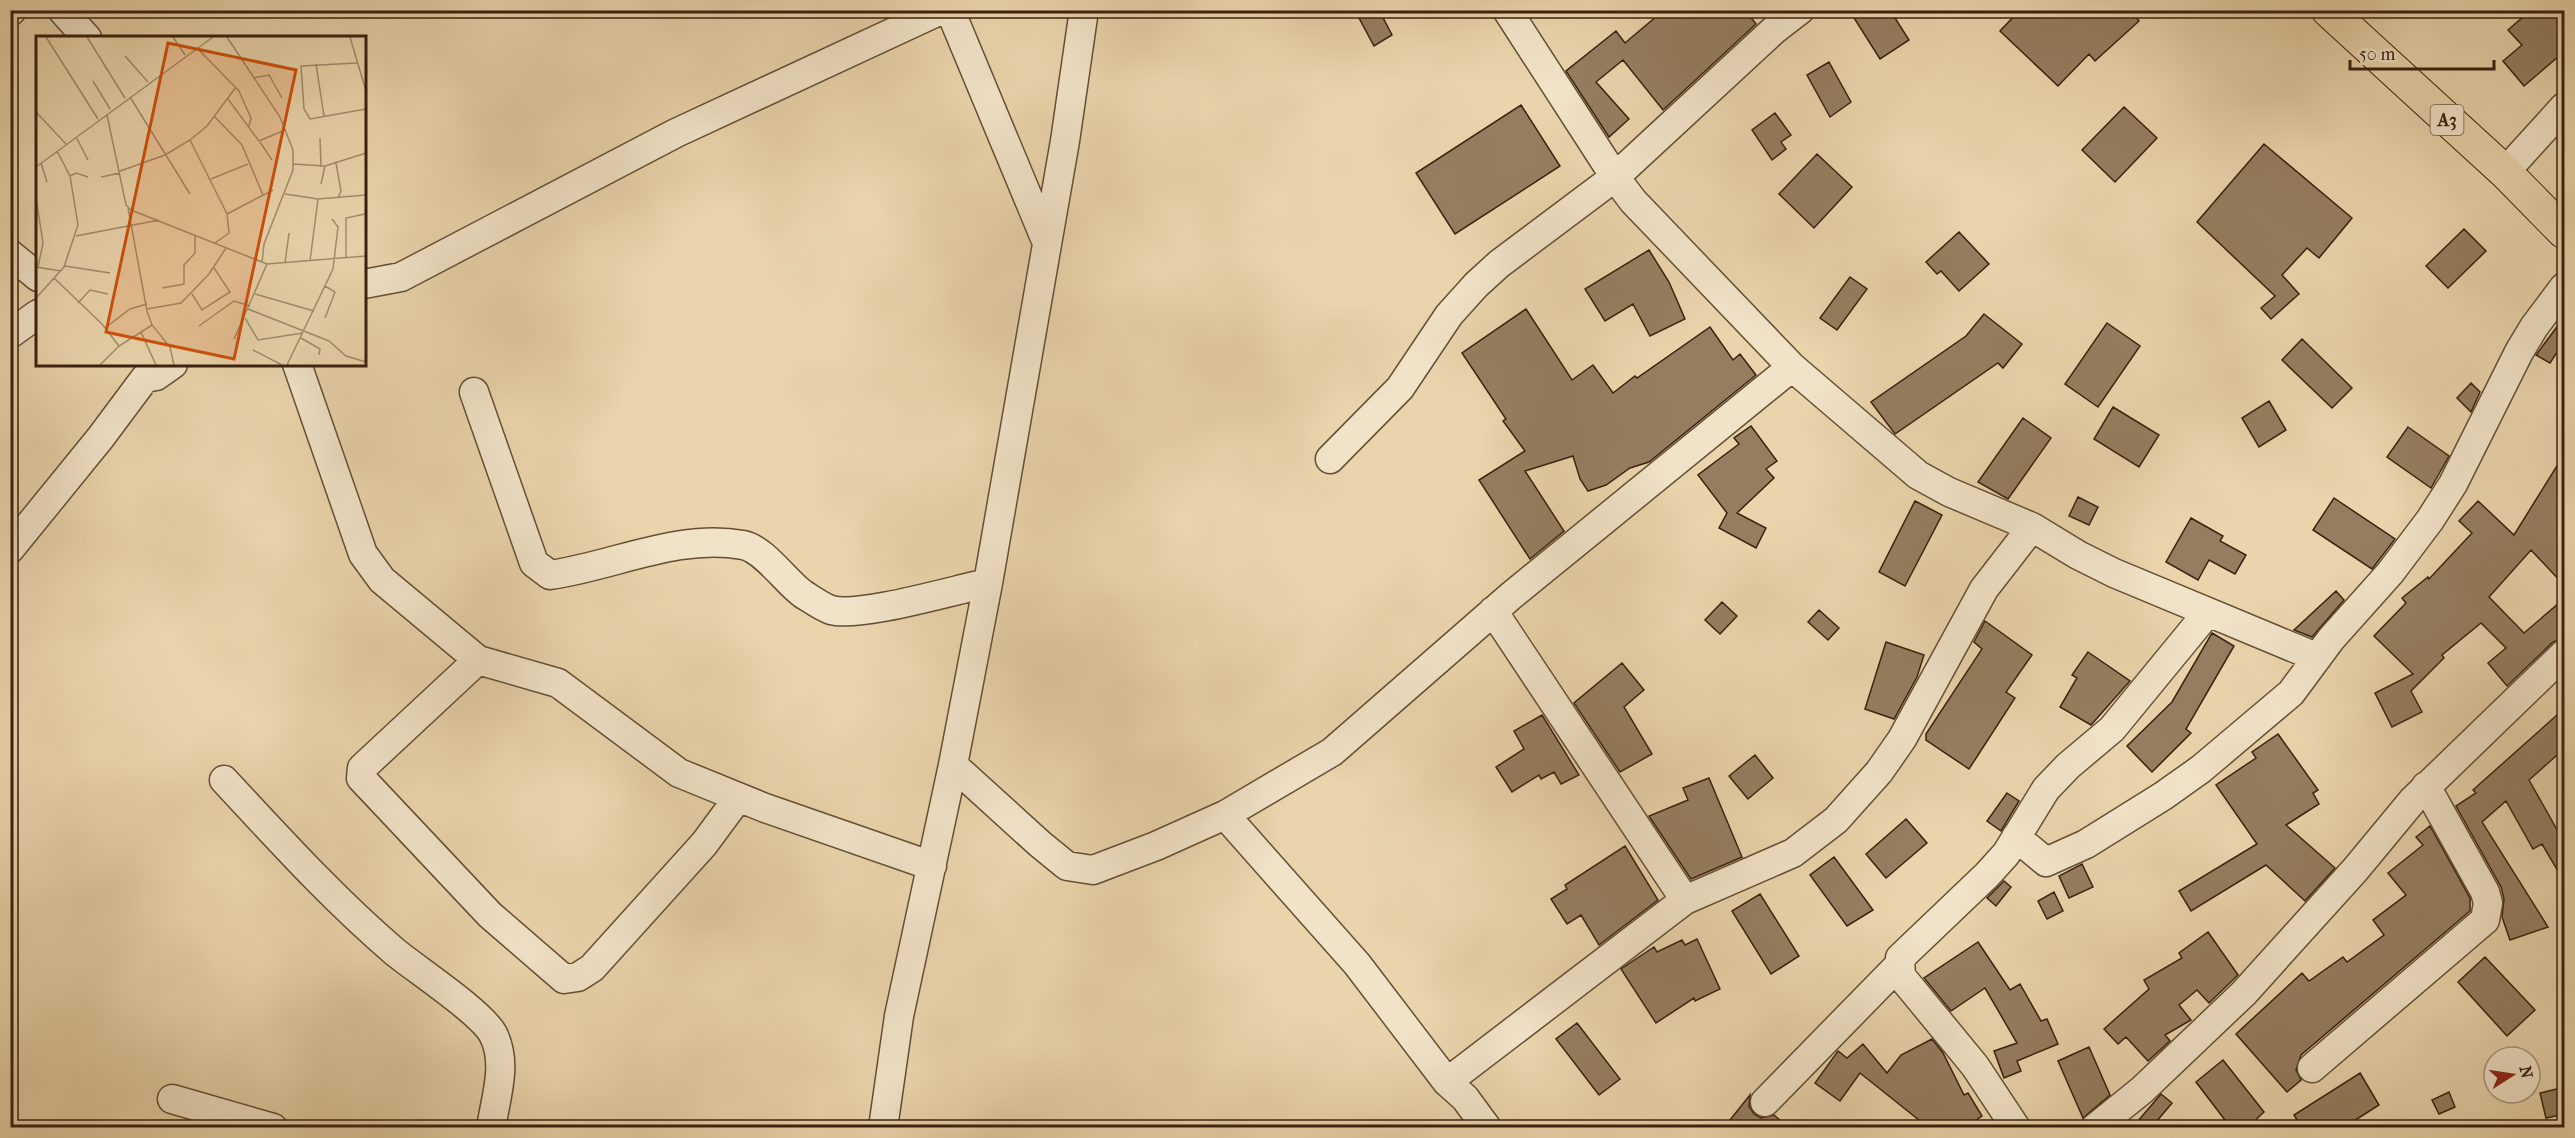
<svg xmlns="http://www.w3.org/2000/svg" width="2575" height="1138" font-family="'IM FELL French Canon',serif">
	<rect width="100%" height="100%" fill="#ead4ab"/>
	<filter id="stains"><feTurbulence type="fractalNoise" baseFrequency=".00333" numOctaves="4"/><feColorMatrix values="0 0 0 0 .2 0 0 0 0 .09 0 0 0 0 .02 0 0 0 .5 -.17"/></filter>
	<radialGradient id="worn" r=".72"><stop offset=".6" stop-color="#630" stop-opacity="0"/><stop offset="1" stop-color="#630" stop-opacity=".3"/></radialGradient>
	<path fill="#957e60" stroke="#39210f" stroke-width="1.5" d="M1373 10H1379L1392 35 1374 46 1359 18Z
		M1664 10H1745L1756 24 1663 110 1623 60 1596 82 1629 119 1609 137 1566 71 1616 31 1625 43Z
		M1849 10H1890L1909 40 1880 59Z
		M2020 10H2130L2139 21 2095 61 2089 54 2058 86 2000 31Z
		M2531 10H2565V51L2524 86 2503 61 2522 45 2508 30Z
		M1829 62 1851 102 1830 117 1807 75Z
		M1521 105 1560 166 1455 234 1416 173Z
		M2124 107 2157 138 2115 182 2082 150Z
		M1775 113 1791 135 1781 142 1786 149 1772 160 1752 130Z
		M2264 144 2352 218 2319 258 2307 248 2282 275 2299 294 2271 319 2261 308 2275 296 2197 222Z
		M1817 154 1852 187 1814 228 1779 194Z
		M2464 229 2486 251 2448 288 2426 266Z
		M1959 232 1989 264 1959 291 1941 271 1937 274 1926 262Z
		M1649 250 1669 282 1685 319 1650 336 1633 304 1605 321 1585 289Z
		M1850 277 1867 289 1837 330 1820 318Z
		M1526 309 1572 380 1593 365 1613 393 1635 376 1637 378 1710 327 1733 360 1740 354 1756 375 1649 462 1630 468 1606 485 1588 491 1580 479 1573 456 1525 471 1564 531 1530 559 1479 480 1525 451 1503 421 1506 419 1462 353Z
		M1984 314 2022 344 2003 368 1998 363 1895 434 1871 402 1966 336Z
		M2565 316V340L2550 363 2536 355Z
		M2107 323 2140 346 2098 407 2065 384Z
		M2302 339 2352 388 2332 408 2282 360Z
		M2471 383 2480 392 2471 412 2457 398Z
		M2269 401 2286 430 2259 447 2242 418Z
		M2113 407 2159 435 2139 467 2094 439Z
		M2023 418 2051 438 2008 499 1978 482Z
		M1751 426 1777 461 1766 469 1774 478 1737 513 1766 528 1756 548 1719 528 1727 513 1698 475 1739 444 1734 438Z
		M2408 427 2449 456 2431 488 2387 457Z
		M2565 453V586L2531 550 2489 597 2524 633 2565 598V638L2553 642 2507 686 2488 663 2506 648 2481 623 2442 655 2444 658 2411 691 2422 712 2392 727 2375 693 2413 674 2374 636 2406 603 2402 598 2428 577 2429 579 2472 533 2459 521 2478 501 2514 535Z
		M2078 497 2098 507 2089 525 2069 516Z
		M2334 498 2395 539 2372 569 2313 530Z
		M1915 501 1942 515 1905 586 1879 572Z
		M2191 518 2223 536 2220 541 2246 555 2235 574 2209 560 2198 580 2166 562Z
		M2336 591 2344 600 2312 637 2294 630Z
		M1722 602 1737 616 1720 634 1705 620Z
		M1819 610 1839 628 1828 640 1808 622Z
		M1985 621 2032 655 2006 692 2015 698 1969 769 1926 740V734L1982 649 1974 642Z
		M2212 633 2234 646 2186 729 2191 733 2152 772 2127 746 2172 702Z
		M1886 642 1924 655 1917 677 1894 719 1865 709Z
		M2088 652 2130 681 2091 725 2060 707 2077 678 2072 675Z
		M1622 663 1644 690 1624 707 1652 754 1620 772 1574 703Z
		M1542 715 1579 775 1561 784 1554 772 1541 779 1539 775 1512 792 1496 767 1524 749 1514 731Z
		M2557 715 2565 723V748L2529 780 2565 844V883L2542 844 2533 849 2506 801 2482 822 2548 927 2510 940 2502 917 2504 899 2501 887 2456 806 2476 793 2473 790Z
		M2278 734 2318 790 2313 793 2319 804 2286 825 2335 868 2305 901 2266 865 2191 911 2179 891 2257 844 2216 785 2256 758 2252 752Z
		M1755 755 1773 778 1748 799 1729 776Z
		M1709 778 1742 857 1691 879 1649 816 1688 800 1683 788Z
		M2007 793 2019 801 2001 831 1987 821Z
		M1906 819 1927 843 1886 878 1866 854Z
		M2430 826 2470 898V911L2301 1055 2296 1070 2301 1080 2287 1092 2236 1034 2302 973 2309 981 2343 957 2347 962 2384 935 2373 920 2406 895 2388 873 2423 845 2416 837Z
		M1625 846 1658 900 1599 945 1581 915 1567 924 1551 899 1567 889 1565 885Z
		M1834 857 1873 910 1847 926 1810 875Z
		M2082 864 2093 887 2069 898 2059 876Z
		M2004 881 2011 887 1996 906 1987 898Z
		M2054 892 2063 911 2047 919 2038 901Z
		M1760 894 1799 956 1771 974 1732 911Z
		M2208 932 2238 975 2209 1003 2197 990 2179 1005 2191 1020 2165 1035 2170 1041 2148 1061 2126 1037 2118 1044 2104 1029 2149 989 2144 980 2182 958 2179 953Z
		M1697 939 1720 989 1695 1001 1694 998 1656 1023 1621 969 1654 947 1657 952 1682 940 1685 945Z
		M1978 942 2010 990 2020 984 2041 1021 2047 1019 2058 1044 2017 1061 2021 1071 2004 1078 1994 1051 2017 1043 1985 988 1951 1011 1924 978Z
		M2485 957 2535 1010 2507 1036 2458 982Z
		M1577 1023 1620 1079 1599 1095 1556 1039Z
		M1932 1039 1943 1053 1964 1095 1968 1093 1982 1116 1964 1128H1929L1860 1073 1840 1101 1815 1083 1838 1051 1847 1058 1863 1044 1887 1073 1901 1055Z
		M2089 1047 2110 1095 2083 1118 2058 1061Z
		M2223 1060 2264 1112 2247 1128H2231L2196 1082Z
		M2360 1073 2379 1105 2343 1128H2302L2294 1115Z
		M2565 1087V1114L2546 1118 2540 1093Z
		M2449 1092 2455 1107 2439 1114 2432 1100Z
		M2161 1094 2172 1103 2151 1128H2132Z
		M1750 1095 1749 1106 1754 1114 1761 1118 1774 1115 1789 1128H1738L1730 1120Z"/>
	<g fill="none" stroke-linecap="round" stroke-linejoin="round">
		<g stroke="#654e36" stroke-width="31">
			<path id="minor" d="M62 10 87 38
				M950 10 1047 243
				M1507 10 1615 177 1633 201 1792 367 1918 475 1949 492 2032 527 2078 555 2114 573 2316 657
				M10 12 12 10
				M2505 172 2564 107
				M10 254 38 277
				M364 284 401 277 676 133 941 10
				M10 334 38 314
				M297 364 363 554 382 580 478 660 558 683 679 773 765 808 932 866
				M474 392 534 563 550 575C614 566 678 533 743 545 764 549 786 582 803 594 811 599 822 607 831 610 860 618 954 590 988 583
				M1330 459 1400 388 1449 315 1476 285 1499 264 1615 177 1774 30 1800 10
				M10 549 101 437 145 378 156 376 173 364
				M1493 611 1685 900
				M478 660 362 768 361 778 490 915 564 979 578 977 592 968 704 844 738 798
				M953 765 1040 844 1067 866 1093 870 1156 846 1225 815 1332 752 1512 595 1792 367
				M224 780C279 839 333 899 395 952 417 970 481 1012 493 1034 508 1063 496 1096 491 1128
				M1225 815 1357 964 1447 1082 1465 1098 1487 1128
				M2016 837 2046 862 2086 844 2163 796 2201 769 2291 693 2331 639 2390 573 2430 520 2453 484 2519 352 2534 327 2564 287
				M2312 1068 2485 920 2488 903 2485 892 2426 786
				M1447 1082 1685 900 1793 853 1836 820 1879 772 1902 739 1984 589 2032 527
				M172 1099 273 1128
				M1765 1102 1899 965
				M883 1128 899 1016 953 765 988 583 1065 141 1084 10
				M2016 1128 1975 1066 1901 976 1900 958 1987 875 2006 854 2046 789 2068 766 2112 729 2208 612
				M2095 1128 2142 1090 2244 993 2355 870 2413 800 2564 654"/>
		</g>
		<g stroke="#39210f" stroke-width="35">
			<path id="highway" d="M2328 10 2505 172 2564 232"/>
		</g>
		<use href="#minor" stroke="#f1e3c8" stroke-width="28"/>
		<use href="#highway" stroke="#ead4ab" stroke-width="33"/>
	</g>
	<g text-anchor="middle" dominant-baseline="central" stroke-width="6" stroke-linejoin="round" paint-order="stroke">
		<rect fill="#f1e3c8" stroke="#705b46" stroke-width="1.5" x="2430.5" y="105" width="33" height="30" rx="4.5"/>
		<g font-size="18" font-weight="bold" fill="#39210f">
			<text x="2447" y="120">A3</text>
		</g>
	</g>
	<g transform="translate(36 36)">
		<rect width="330" height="330" fill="#ead4ab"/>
		<path fill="none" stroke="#a38c6d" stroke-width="1.5" d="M10 1 62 83M51 1 89 62M137 1 149 19M191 1 244 81 257 114V134L228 208 226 227M314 1 330 55M161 12 203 55 215 82 213 90M89 20 112 46M321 27 265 30 268 73 274 83 330 73M280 28 288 80M217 42 233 39 246 62M57 45 74 73M94 61 154 158M192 63 223 105 249 94M0 76 30 108M71 79 90 169 95 174 231 228 330 220M178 80 206 109 227 159M40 101 52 124M284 102 285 131M154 104 191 178 193 197 179 207M224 106 236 124M5 127 11 146M300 127 305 155 302 162M257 128 289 130 330 117M0 131 177 1M84 135 129 119 154 104 171 90 200 51M34 140 40 137 52 141M65 141 84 137M175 143 212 128M285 148 289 130M249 158 282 163 330 159M0 162 7 207 2 231M92 172 111 275 116 289 134 311 138 329M191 178 237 154M40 200 123 184M310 222V182L329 178M274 225 282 163M249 227 253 197M29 230 74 237M0 231 25 235M18 242 66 288 83 310M126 252 148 248V229L159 217V199M156 258 166 274 194 256 178 232M219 258 278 275M0 262 28 231 42 189 34 140 21 115M42 267 54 254 72 258M111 273 145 267 173 238 190 212M212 273 293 305 310 320 330 326M209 282 222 304 267 297M289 282 299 256 289 250M163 290 198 265 214 270M69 292 94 273 111 268M105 296 120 329M265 302 284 313 283 319M198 303 231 228M217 314 246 329M64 329 83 310 116 289M251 329 297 233 302 191 296 183"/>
		<path fill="#ce510c" fill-opacity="0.15" stroke="#ce510c" stroke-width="3" d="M132 7 260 34 198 323 70 296Z"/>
		<rect width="330" height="330" fill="none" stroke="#39210f" stroke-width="3"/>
	</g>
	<rect width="2575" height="1138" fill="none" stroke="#ead4ab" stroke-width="36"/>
	<rect x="12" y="12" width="2551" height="1114" fill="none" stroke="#39210f" stroke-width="3"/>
	<rect x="18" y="18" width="2539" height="1102" fill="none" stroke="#39210f" stroke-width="1.5"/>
	<g transform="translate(2512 1075) rotate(78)"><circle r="28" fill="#f1e3c8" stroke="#a7957e" stroke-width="1.5"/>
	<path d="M0-4.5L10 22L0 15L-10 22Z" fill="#8f2418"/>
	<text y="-9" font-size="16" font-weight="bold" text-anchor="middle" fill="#39210f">N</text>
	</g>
	<path d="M2350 60v9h144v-9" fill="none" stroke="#39210f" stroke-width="3"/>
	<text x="2359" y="60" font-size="18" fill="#39210f" stroke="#f1e3c8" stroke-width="4.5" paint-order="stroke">50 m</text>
	<rect width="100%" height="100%" filter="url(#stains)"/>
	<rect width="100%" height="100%" fill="url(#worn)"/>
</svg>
